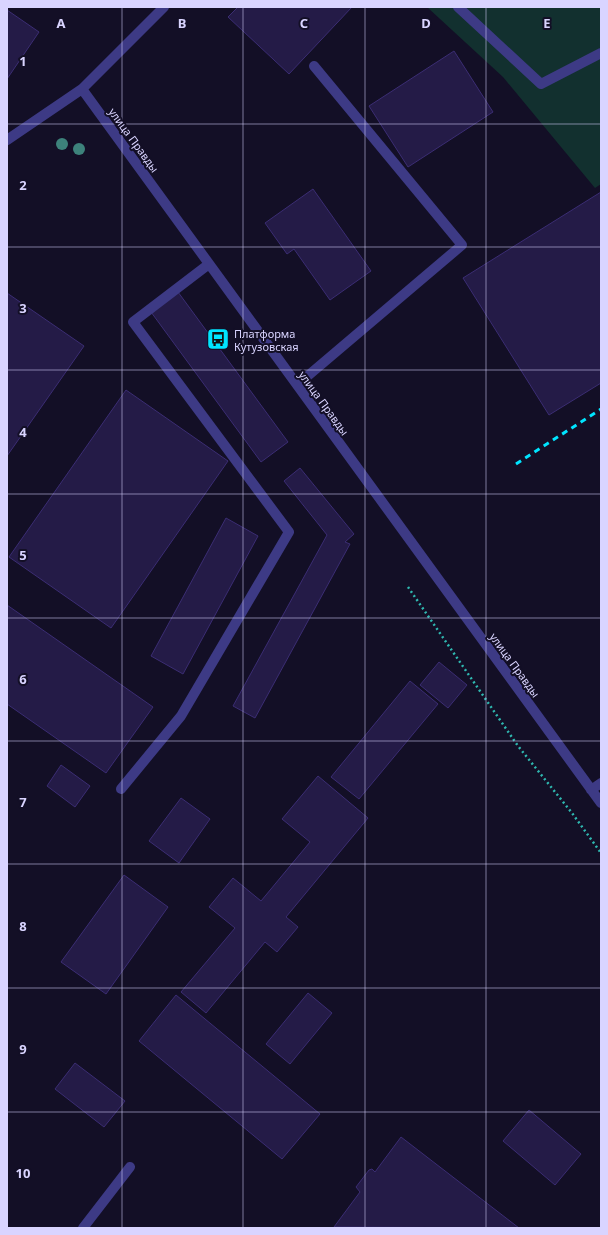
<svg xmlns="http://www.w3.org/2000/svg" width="608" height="1235" font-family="'Noto Sans',sans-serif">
	<rect width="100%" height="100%" fill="#130f26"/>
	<path fill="#12302f" d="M427 7H601V184L595 188 503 77Z"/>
	<path fill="#241b47" stroke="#3b2d73" d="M238 7H352L289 74 228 17Z
		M7 10 39 32 7 79Z
		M454 51 493 112 408 167 369 106Z
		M313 189 371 271 330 300 294 249 287 254 265 223Z
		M601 192V383L549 415 463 278Z
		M178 292 288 442 261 462 151 312Z
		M7 293 84 346 7 456Z
		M126 390 228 461 111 628 9 557Z
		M300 468 354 534 345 542 350 544 255 718 233 706 327 535 284 481Z
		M226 518 258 536 183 674 151 656Z
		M7 605 153 707 106 773 7 704Z
		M439 662 467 685 448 708 420 685Z
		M410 681 438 704 359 799 331 777Z
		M61 765 90 786 75 807 47 786Z
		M318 776 368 818 286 917 298 927 277 952 265 942 206 1013 181 992 235 928 209 907 233 878 261 901 310 842 282 819Z
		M181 798 210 819 179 863 149 841Z
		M124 875 168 907 106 994 61 962Z
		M308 993 332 1013 290 1064 266 1044Z
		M176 995 320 1114 282 1159 139 1041Z
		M75 1063 125 1101 104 1127 55 1089Z
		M529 1110 581 1154 555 1185 503 1141Z
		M401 1137 519 1228 334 1227 360 1192 356 1187 369 1170 372 1169 375 1172Z"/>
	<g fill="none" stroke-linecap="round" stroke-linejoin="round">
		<path stroke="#2fb8b0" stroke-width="2.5" stroke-dasharray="2 3" stroke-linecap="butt" d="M408 587 518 746 572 813 601 853"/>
		<path stroke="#3d3a85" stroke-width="10" d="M458 7 541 84 601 53
			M82 89 601 803
			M7 140 82 89 164 7
			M297 385 462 245 314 66
			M121 789 181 716 289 532 133 322 209 264
			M591 790 601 783
			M83 1228 130 1167"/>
		<path stroke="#00e5ff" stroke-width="3" stroke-dasharray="6 5" stroke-linecap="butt" d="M516 464 601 409"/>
	</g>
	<g fill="#3d827b">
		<circle cx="62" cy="144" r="6"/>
		<circle cx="79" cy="149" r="6"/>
	</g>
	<path fill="none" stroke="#d9d4ff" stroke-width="1" stroke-opacity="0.55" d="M122 7V1228M243 7V1228M365 7V1228M486 7V1228M7 124H601M7 247H601M7 370H601M7 494H601M7 618H601M7 741H601M7 864H601M7 988H601M7 1112H601"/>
	<defs>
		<g id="bus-square" transform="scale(1.15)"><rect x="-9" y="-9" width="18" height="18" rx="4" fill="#00e5ff" stroke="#130f26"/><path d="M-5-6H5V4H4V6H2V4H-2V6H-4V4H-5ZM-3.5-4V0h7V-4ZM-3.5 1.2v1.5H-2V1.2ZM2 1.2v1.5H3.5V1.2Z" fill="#111"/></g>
	</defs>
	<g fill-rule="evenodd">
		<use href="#bus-square" x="218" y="339"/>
	</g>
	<g text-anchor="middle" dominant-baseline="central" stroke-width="4" stroke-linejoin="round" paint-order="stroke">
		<g font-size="11" fill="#d9d4ff" stroke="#130f26">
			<text transform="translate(134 140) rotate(54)">улица Правды</text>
			<text transform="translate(324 403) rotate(54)">улица Правды</text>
			<text transform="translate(515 665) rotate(54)">улица Правды</text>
		</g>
		<g font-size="11" fill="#d9d4ff" stroke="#130f26" text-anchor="start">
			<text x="234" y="333">Платформа<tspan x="234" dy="13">Кутузовская</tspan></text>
		</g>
	</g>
	<g font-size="13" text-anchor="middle" font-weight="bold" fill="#d9d4ff" stroke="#130f26" stroke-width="4" stroke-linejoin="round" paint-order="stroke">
		<text x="61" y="28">A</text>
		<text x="182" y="28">B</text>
		<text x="304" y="28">C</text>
		<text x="426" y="28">D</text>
		<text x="547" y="28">E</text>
		<text x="23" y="66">1</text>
		<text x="23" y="190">2</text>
		<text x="23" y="313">3</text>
		<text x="23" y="437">4</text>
		<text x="23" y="560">5</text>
		<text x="23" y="684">6</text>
		<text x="23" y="807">7</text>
		<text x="23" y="931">8</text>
		<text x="23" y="1054">9</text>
		<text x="23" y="1178">10</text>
	</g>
	<rect width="608" height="1235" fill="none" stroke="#d9d4ff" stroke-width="16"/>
</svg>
